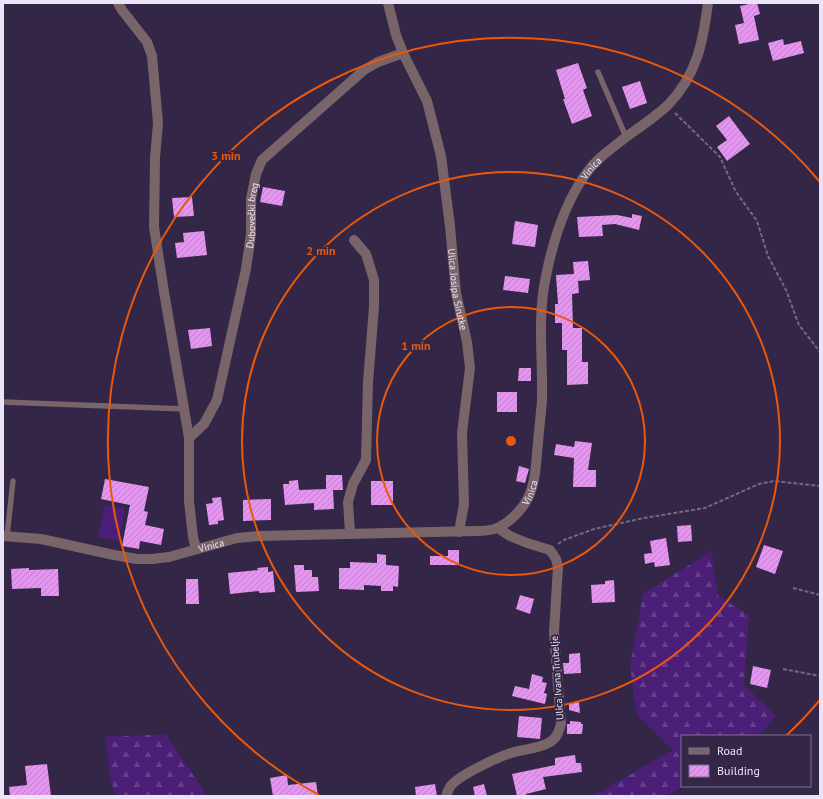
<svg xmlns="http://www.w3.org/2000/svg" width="823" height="799" font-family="'PT Sans',sans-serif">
	<defs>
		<pattern id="forest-firs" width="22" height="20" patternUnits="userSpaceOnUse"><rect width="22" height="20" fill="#4b1e78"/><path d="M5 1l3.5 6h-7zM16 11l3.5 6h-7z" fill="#653f8c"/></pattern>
		<pattern id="building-hatch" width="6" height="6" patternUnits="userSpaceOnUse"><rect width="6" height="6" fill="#e396ee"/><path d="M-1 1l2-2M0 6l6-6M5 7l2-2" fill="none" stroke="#bc82c5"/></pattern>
	</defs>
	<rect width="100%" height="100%" fill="#332647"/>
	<path fill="url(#forest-firs)" d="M711 551 718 596 749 615 744 685 776 716 759 736H682V786H687L664 796H590L595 795 673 750 637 715 630 666 643 594Z
		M166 734 207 796H116L111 782 105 737Z"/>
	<path fill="#4b1e78" d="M105 504 125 509 118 541 98 537Z"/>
	<path fill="url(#building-hatch)" d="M754 3H757L760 14 754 16 759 40 739 44 735 25 744 23 740 6Z
		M783 39 784 45 801 41 804 53 773 61 768 43Z
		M578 63 587 88 583 90 592 116 572 124 563 99H565L556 70Z
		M640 81 647 103 630 109 622 87Z
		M729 116 750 144 727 161 717 147 727 140 716 126Z
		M263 187 285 191 282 206 260 202Z
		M192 197 194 216 174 217 172 198Z
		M632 214 642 216 639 230 615 224 602 225 603 236 579 237 577 217 617 215 632 218Z
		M515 221 538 225 535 247 512 244Z
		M204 231 207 255 177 258 175 243 184 242 183 233Z
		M588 261 590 280 578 281 579 293 572 294 573 328H582V362H588V384L567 385V350H562V323H555V304H558L556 275 574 274 573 262Z
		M505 276 530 279 528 293 503 290Z
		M210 328 212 346 191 349 188 330Z
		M519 368H531V381H518Z
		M497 392H517V412H497Z
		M575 441 592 443 588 470H596V487H573L574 458 554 455 556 444 574 447Z
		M519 466 529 469 525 483 516 481Z
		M326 475H342L343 490H333L334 509 314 510V503L285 505 283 484H289V481L298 480 299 490 326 489Z
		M105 479 149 487 144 511 148 512 145 525 164 529 161 545 140 541 139 549 122 546 130 505 101 499Z
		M371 481H393V505H371Z
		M221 497 224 520 218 521V524L209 525 206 504 213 503 212 498Z
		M271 499V520L243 521V500Z
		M691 525 692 541 678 542 677 526Z
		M666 538 670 565 655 567 654 562 645 564 644 554 652 553 650 541Z
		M764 545 783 551 775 574 756 567Z
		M448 550H459V565H430V556H448Z
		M377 554 386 555V565L399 566 398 587 393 586V591H381V586L364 585V590L339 589V568H350V562L377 563Z
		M294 565H304V570H312V577H318L319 591 296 592Z
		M268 567V572L273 571 275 592 259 593V591L230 594 228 573 258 570 257 568Z
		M29 568V570L58 569 59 596H41V588L12 589 11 569Z
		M186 579H198L199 604H186Z
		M614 580 615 602 592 603 591 585 605 584V581Z
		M520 595 534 599 530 614 516 609Z
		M580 653 581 673 564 674 563 663H569V654Z
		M753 666 771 670 767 688 750 684Z
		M532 674 543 677 542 682 547 683 544 693 547 694 545 704 512 696 515 686 529 689Z
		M579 702 580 713 569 710V703Z
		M519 716 542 718 540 739 517 737Z
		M570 721 581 722V724H583L582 734H567V724H570Z
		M575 755 576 763H581L582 772 543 777 546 789 526 794 527 796H517L512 774 555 765V758Z
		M47 764 51 796H10L9 787 27 785 25 766Z
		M287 775 288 785 316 782 318 796H273L270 778Z
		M435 784 437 796H416L415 787Z
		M484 784 487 796H475L473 787Z"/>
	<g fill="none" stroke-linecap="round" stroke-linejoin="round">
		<path stroke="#736885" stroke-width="2" stroke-dasharray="4 2" stroke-linecap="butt" d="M675 113 720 157 736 192 757 221 768 256 786 290 799 325 820 352
			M558 544 564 540 594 529 644 518 705 508 759 484 774 481 820 486
			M793 588 820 595
			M783 669 820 676"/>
		<path stroke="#796569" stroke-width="5.5" d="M598 72 626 137
			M3 402 185 409
			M7 536 13 481"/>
		<g stroke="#796569" stroke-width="10">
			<path d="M118 3 122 10 147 42 152 56 158 123 155 158 154 227 164 292 189 438V501L193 537 196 549"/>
			<path id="s1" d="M388 3 396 35 403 53 427 101 441 156 450 226 456 293 467 342 470 368 462 433 464 504 459 532"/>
			<path id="s2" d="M189 438 204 424 217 400 246 269 251 234V199L256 174 262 160 364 70 378 62 403 53"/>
			<path d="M350 533 348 502 353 484 366 460 368 382 374 307V280L366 254 354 240"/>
			<path id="s3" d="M3 536 41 539 114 555 137 559H152L169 557 237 538 259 536 476 531C483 531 490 531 497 528 509 523 522 510 528 498 536 482 536 461 538 443 539 429 541 414 542 400 543 359 537 317 546 276 553 241 564 205 585 175 596 159 611 149 626 137 640 127 655 117 668 105 697 75 703 42 708 3"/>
			<path d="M446 796C447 793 448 790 450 787 457 776 498 757 511 753 523 749 539 749 550 742 557 738 559 731 561 724L554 632 558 567 556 559 550 550 527 543 510 536 498 528"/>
		</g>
	</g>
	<g fill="none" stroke="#e8590c" stroke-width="2">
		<circle cx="511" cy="441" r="134"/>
		<circle cx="511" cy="441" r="269"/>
		<path d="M820 700A403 403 0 0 1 786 736M319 795A403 403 0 1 1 820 182"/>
	</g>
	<g text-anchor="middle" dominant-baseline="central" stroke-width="4" stroke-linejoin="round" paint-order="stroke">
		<g font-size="10" fill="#ebe4f9" stroke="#332647">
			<text stroke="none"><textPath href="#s3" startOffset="885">Vinica</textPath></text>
			<text stroke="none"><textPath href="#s2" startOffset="236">Dubovečki breg</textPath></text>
			<text stroke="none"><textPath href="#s1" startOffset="297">Ulica Josipa Sirutke</textPath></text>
			<text stroke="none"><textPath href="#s3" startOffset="549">Vinica</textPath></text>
			<text stroke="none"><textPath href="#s3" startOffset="212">Vinica</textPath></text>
			<text transform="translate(557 678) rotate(-94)">Ulica Ivana Trubelje</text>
		</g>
	</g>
	<circle cx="511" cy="441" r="6" fill="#e8590c" stroke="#332647" stroke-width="2"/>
	<g font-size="12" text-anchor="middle" font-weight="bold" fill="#e8590c" stroke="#332647" stroke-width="4" stroke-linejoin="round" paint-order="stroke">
		<text x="226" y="160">3 min</text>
		<text x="321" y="255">2 min</text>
		<text x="416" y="350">1 min</text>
	</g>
	<rect width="823" height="799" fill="none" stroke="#ebe4f9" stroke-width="8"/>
	<rect x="681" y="735" width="130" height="52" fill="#332647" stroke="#7d728e"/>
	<rect x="689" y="748" width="20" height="6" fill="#796569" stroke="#7d728e"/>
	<text x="717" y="755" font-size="12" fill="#ebe4f9">Road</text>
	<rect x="689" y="765" width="20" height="12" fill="url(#building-hatch)" stroke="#7d728e"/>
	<text x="717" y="775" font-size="12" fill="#ebe4f9">Building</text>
</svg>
